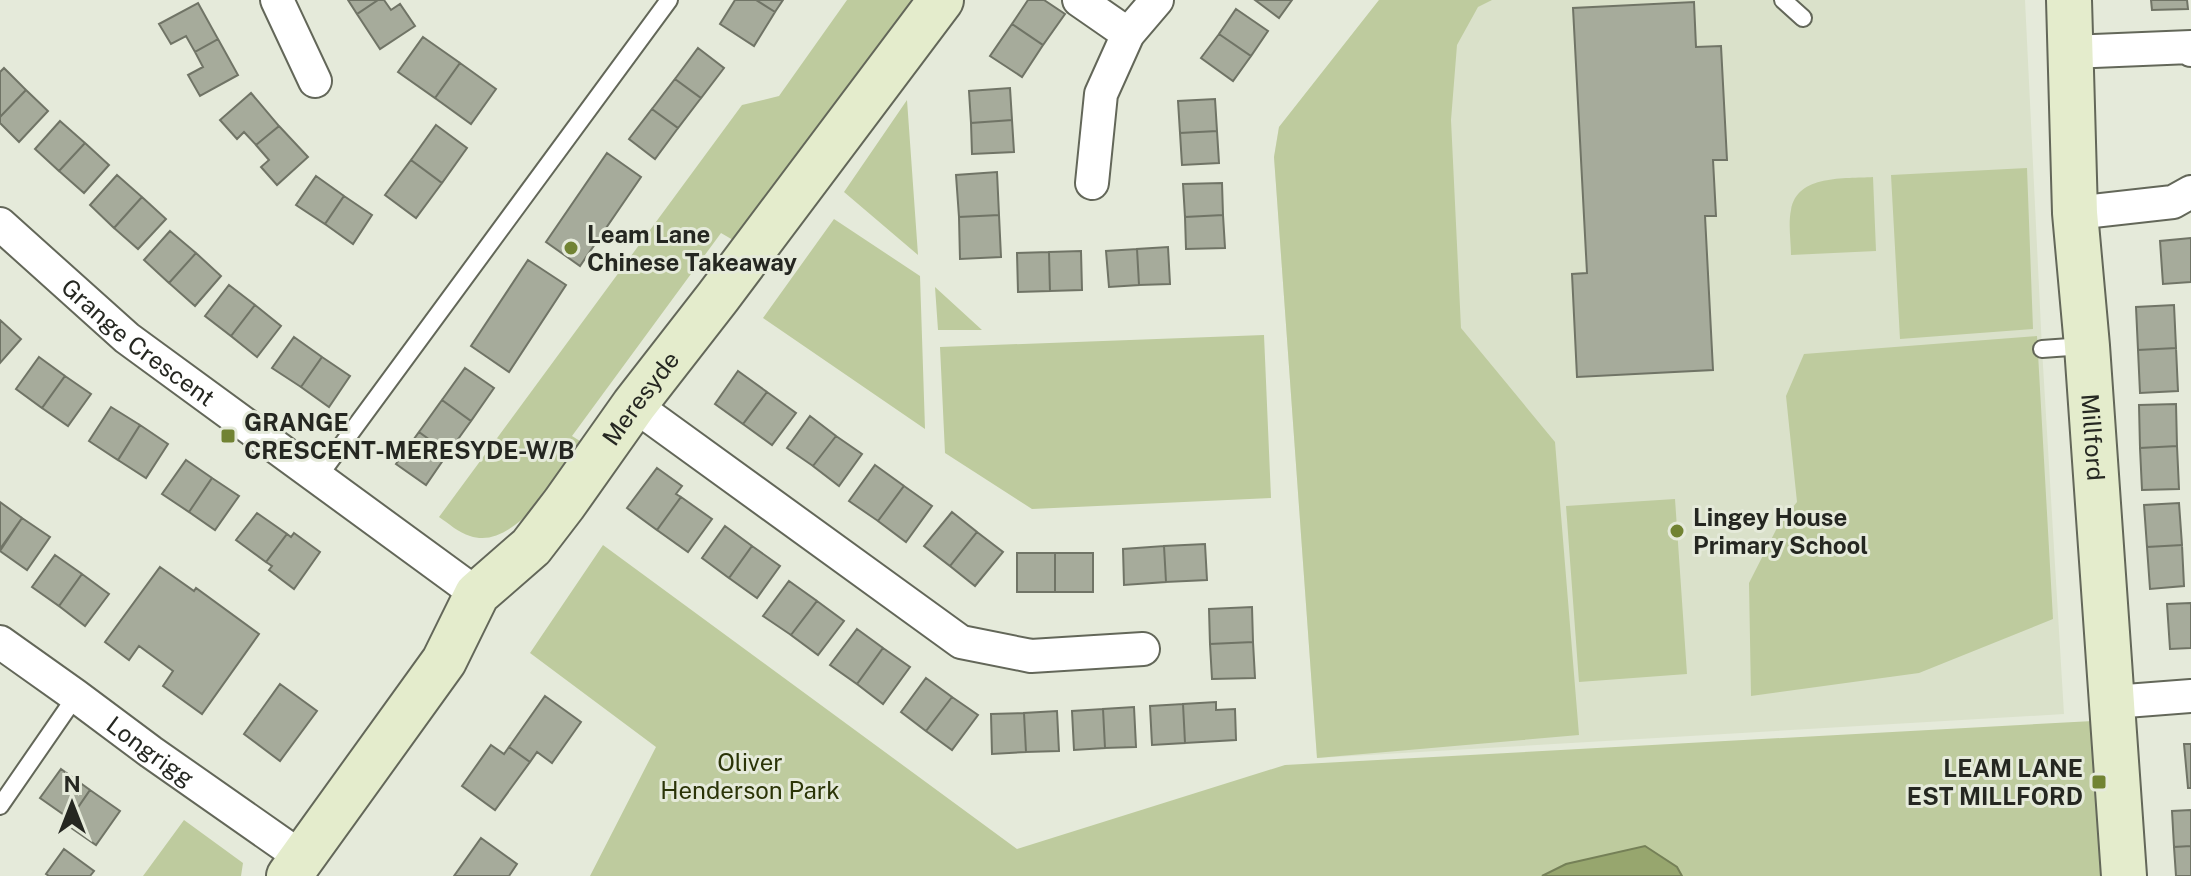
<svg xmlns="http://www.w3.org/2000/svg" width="2191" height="876" font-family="'Public Sans',sans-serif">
	<rect width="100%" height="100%" fill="#e5eada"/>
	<path fill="#dae1ca" d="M1379 0H2025L2042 349 2064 714 1317 758 1274 157 1279 127Z"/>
	<path fill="#becb9e" d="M847 0H913L733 240 721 233 572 436 583 443C560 473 515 552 470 536 459 533 448 523 439 517L742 105 779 96Z
		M1379 0H1492L1478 7 1457 45 1451 120 1461 328 1555 442 1579 735 1317 758 1274 157 1279 127Z
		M907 100 918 255 844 192Z
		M2027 168 2033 329 1900 339 1891 175Z
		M1873 177 1876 251 1791 255C1791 241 1788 224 1791 210 1797 174 1845 179 1873 177Z
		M834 219 920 276 925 429 763 318Z
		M935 287 982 330H938Z
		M1264 335 1271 498 1032 509 945 453 940 347Z
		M2037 336 2053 619 1919 673 1751 696 1749 583 1779 524 1797 502 1786 396 1804 354Z
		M1675 499 1687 674 1579 682 1566 506Z
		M603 545 1017 849 1285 765 2093 721 2105 876H590L656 747 530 653Z
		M184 820 243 863 241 876H143Z"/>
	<path fill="#97a66e" stroke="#758057" stroke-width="2" d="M1645 846 1677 867 1682 876H1542L1566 864Z"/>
	<path fill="#a6ab9b" stroke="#707466" stroke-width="2" d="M348 0H378L357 14Z
		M378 0H384L391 10 400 4 415 26 380 49 357 14Z
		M735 0H756L775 12 754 46 720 24Z
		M756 0H783L775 12Z
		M1028 0H1044L1065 14 1043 45 1012 24Z
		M1255 0H1292L1279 18Z
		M2151 0H2187L2188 9 2152 10Z
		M1694 2 1696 47 1721 46 1727 160H1713L1716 216H1705L1713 370 1577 377 1572 274 1587 273 1573 8Z
		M198 3 218 39 195 52 186 36 171 44 159 24Z
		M1236 9 1268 31 1251 56 1219 34Z
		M1012 24 1043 45 1022 77 990 56Z
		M1219 34 1251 56 1233 81 1201 58Z
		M423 37 460 63 435 98 398 72Z
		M218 39 238 75 200 96 188 75 203 67 195 52Z
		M698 48 724 68 701 98 675 79Z
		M460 63 496 89 471 124 435 98Z
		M4 68 26 90 0 117V72Z
		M675 79 701 98 678 128 652 109Z
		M1010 88 1012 120 971 123 969 91Z
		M26 90 48 111 19 142 0 123V117Z
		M251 93 279 126 256 145 244 132 237 139 220 120Z
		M1215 99 1217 131 1180 133 1178 101Z
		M652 109 678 128 655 159 629 139Z
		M1012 120 1014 152 972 154 971 123Z
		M60 121 85 143 59 171 35 149Z
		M436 125 467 148 442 183 411 160Z
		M279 126 308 157 277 185 261 167 269 160 256 145Z
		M1217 131 1219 163 1182 165 1180 133Z
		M85 143 109 165 84 193 59 171Z
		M607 153 641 177 580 266 546 242Z
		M411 160 442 183 416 218 385 195Z
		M997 172 999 215 959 217 956 175Z
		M117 175 142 197 114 228 90 205Z
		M316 176 344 196 325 224 296 205Z
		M1222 183 1223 215 1185 217 1183 184Z
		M344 196 372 215 353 244 325 224Z
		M142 197 166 219 138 249 114 228Z
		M999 215 1001 257 960 259 959 217Z
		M1223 215 1225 248 1186 249 1185 217Z
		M170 231 196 253 169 283 144 260Z
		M2191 238V282L2163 284 2160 241Z
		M1168 247 1170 284 1139 285 1137 249Z
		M1137 249 1139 285 1109 287 1106 251Z
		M1081 251 1082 290 1050 291 1049 252Z
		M1049 252 1050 291 1018 292 1017 253Z
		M196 253 221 276 195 306 169 283Z
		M528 260 566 285 509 372 471 346Z
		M229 285 255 305 231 336 205 316Z
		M255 305 281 326 257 357 231 336Z
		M2174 305 2176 348 2138 350 2136 307Z
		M0 320 21 339 0 363Z
		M294 337 322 357 301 387 272 368Z
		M2176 348 2178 391 2140 393 2138 350Z
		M39 357 65 376 42 408 16 389Z
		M322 357 350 376 329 407 301 387Z
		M465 368 494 388 471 421 442 400Z
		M738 371 767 392 743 424 715 404Z
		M65 376 91 394 68 426 42 408Z
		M767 392 796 413 772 445 743 424Z
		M442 400 471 421 448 453 419 432Z
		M2176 404 2177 446 2140 448 2139 405Z
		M111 407 140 425 118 460 89 441Z
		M810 416 836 436 813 466 787 448Z
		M140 425 168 444 146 478 118 460Z
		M419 432 448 453 426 485 396 464Z
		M836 436 862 454 839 486 813 466Z
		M2177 446 2179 489 2142 490 2140 448Z
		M186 460 212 478 189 512 162 494Z
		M875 465 904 486 878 521 849 501Z
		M657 468 682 486 676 494 681 497 657 530 627 508Z
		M212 478 239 496 215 530 189 512Z
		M904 486 932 506 906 542 878 521Z
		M681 497 712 519 688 552 657 530Z
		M0 502 22 518 0 549Z
		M2179 503 2182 545 2147 547 2144 505Z
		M952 512 977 532 950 566 924 546Z
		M257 513 287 534 266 562 236 540Z
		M22 518 50 537 27 570 0 551Z
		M725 526 752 546 729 578 702 558Z
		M977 532 1003 552 975 586 950 566Z
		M294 533 320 552 294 589 269 570 272 566 266 562 287 534 291 537Z
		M1205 544 1207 580 1166 582 1164 546Z
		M2182 545 2184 586 2150 589 2147 547Z
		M752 546 780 566 757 598 729 578Z
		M1164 546 1166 582 1124 585 1123 549Z
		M1017 553H1055V592H1017Z
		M1055 553H1093V592H1055Z
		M55 555 82 574 59 606 32 587Z
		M160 567 194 591 196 588 259 634 202 714 163 686 173 671 139 646 129 660 105 642Z
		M82 574 109 594 85 626 59 606Z
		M789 581 817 601 791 635 763 616Z
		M817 601 844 621 818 655 791 635Z
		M2191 603V648L2170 649 2167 604Z
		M1252 607 1253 642 1210 644 1209 609Z
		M857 629 883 648 857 684 830 665Z
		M1253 642 1255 678 1212 679 1210 644Z
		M883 648 910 667 883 704 857 684Z
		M926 678 952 697 926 731 901 712Z
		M280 684 317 711 280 761 244 734Z
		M545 696 581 722 552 763 537 752 530 762 509 747Z
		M952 697 978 715 952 750 926 731Z
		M1216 702V710L1235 709 1236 740 1185 743 1183 704Z
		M1183 704 1185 743 1152 745 1150 706Z
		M1134 707 1136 747 1105 748 1103 709Z
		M1103 709 1105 748 1074 750 1072 711Z
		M1057 711 1059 751 1026 752 1024 713Z
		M1024 713 1026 752 992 754 991 714Z
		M2184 744H2191V788H2188Z
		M491 745 504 754 509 747 530 762 495 810 462 786Z
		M61 769 90 790 70 819 40 798Z
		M90 790 120 811 96 845 70 827 74 822 70 819Z
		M2191 810V846L2174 847 2172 811Z
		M481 838 517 864 509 876H454Z
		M2191 846V876H2176L2174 847Z
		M64 849 94 871 90 876H49L46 874Z"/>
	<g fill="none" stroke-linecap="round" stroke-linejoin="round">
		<g stroke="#636759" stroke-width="20">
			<path id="lane" d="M1783 0 1803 18
				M2042 349 2084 346
				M319 476 669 0
				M0 806 76 696"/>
		</g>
		<g stroke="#636759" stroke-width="36">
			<g id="street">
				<path d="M277 0 315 81"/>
				<path d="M1079 0 1128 34"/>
				<path d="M2070 52 2191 47V50"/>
				<path d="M1092 183 1101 94 1128 34 1157 0"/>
				<path d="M2075 213 2173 202 2191 192"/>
				<path id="s1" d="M0 224 127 338 477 594"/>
				<path d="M634 405 961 642 1031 656 1143 649"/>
				<path id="s2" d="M0 642 76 696 151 752 301 857"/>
				<path d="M2113 702 2191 696"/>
			</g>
		</g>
		<g stroke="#636759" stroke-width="48">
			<g id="secondary">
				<path id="s3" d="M2069 0 2075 213 2087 346 2124 876"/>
				<path id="s4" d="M289 876 444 661 477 594 531 547 564 504 634 405 718 297 941 0"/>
			</g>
		</g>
		<use href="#lane" stroke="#fff" stroke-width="16"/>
		<use href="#street" stroke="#fff" stroke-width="32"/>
		<use href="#secondary" stroke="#e4eccc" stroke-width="44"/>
	</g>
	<g fill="#718333" stroke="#e5eada" stroke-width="3">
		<circle cx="571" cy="248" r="8"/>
		<rect x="220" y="428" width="16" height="16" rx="4"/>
		<circle cx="1677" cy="531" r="8"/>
		<rect x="2091" y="774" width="16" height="16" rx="4"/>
	</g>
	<g text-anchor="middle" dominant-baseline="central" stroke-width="6" stroke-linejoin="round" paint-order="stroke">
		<g font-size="24" font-weight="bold" fill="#252721" stroke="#e5eada" text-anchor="start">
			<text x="587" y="234">Leam Lane<tspan x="587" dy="28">Chinese Takeaway</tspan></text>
			<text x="244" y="422">GRANGE<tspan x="244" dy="28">CRESCENT-MERESYDE-W/B</tspan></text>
			<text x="1693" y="517">Lingey House<tspan x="1693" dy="28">Primary School</tspan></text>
			<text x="2083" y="768" text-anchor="end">LEAM LANE<tspan x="2083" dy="28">EST MILLFORD</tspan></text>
		</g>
		<g font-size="24" fill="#252721" stroke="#e5eada">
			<text stroke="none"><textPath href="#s1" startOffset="182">Grange Crescent</textPath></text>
			<text stroke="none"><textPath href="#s4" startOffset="596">Meresyde</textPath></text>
			<text stroke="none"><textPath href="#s3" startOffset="438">Millford</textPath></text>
			<text stroke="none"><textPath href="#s2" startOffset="186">Longrigg</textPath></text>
		</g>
		<g font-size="24" fill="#2b3407" stroke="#e5eada">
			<text x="750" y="762">Oliver<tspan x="750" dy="28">Henderson Park</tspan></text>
		</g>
	</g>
	<g transform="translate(72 804)" stroke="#e5eada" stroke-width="6" paint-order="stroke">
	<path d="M0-6L14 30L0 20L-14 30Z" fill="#252721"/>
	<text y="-12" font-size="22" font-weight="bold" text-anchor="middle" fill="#252721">N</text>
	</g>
</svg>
